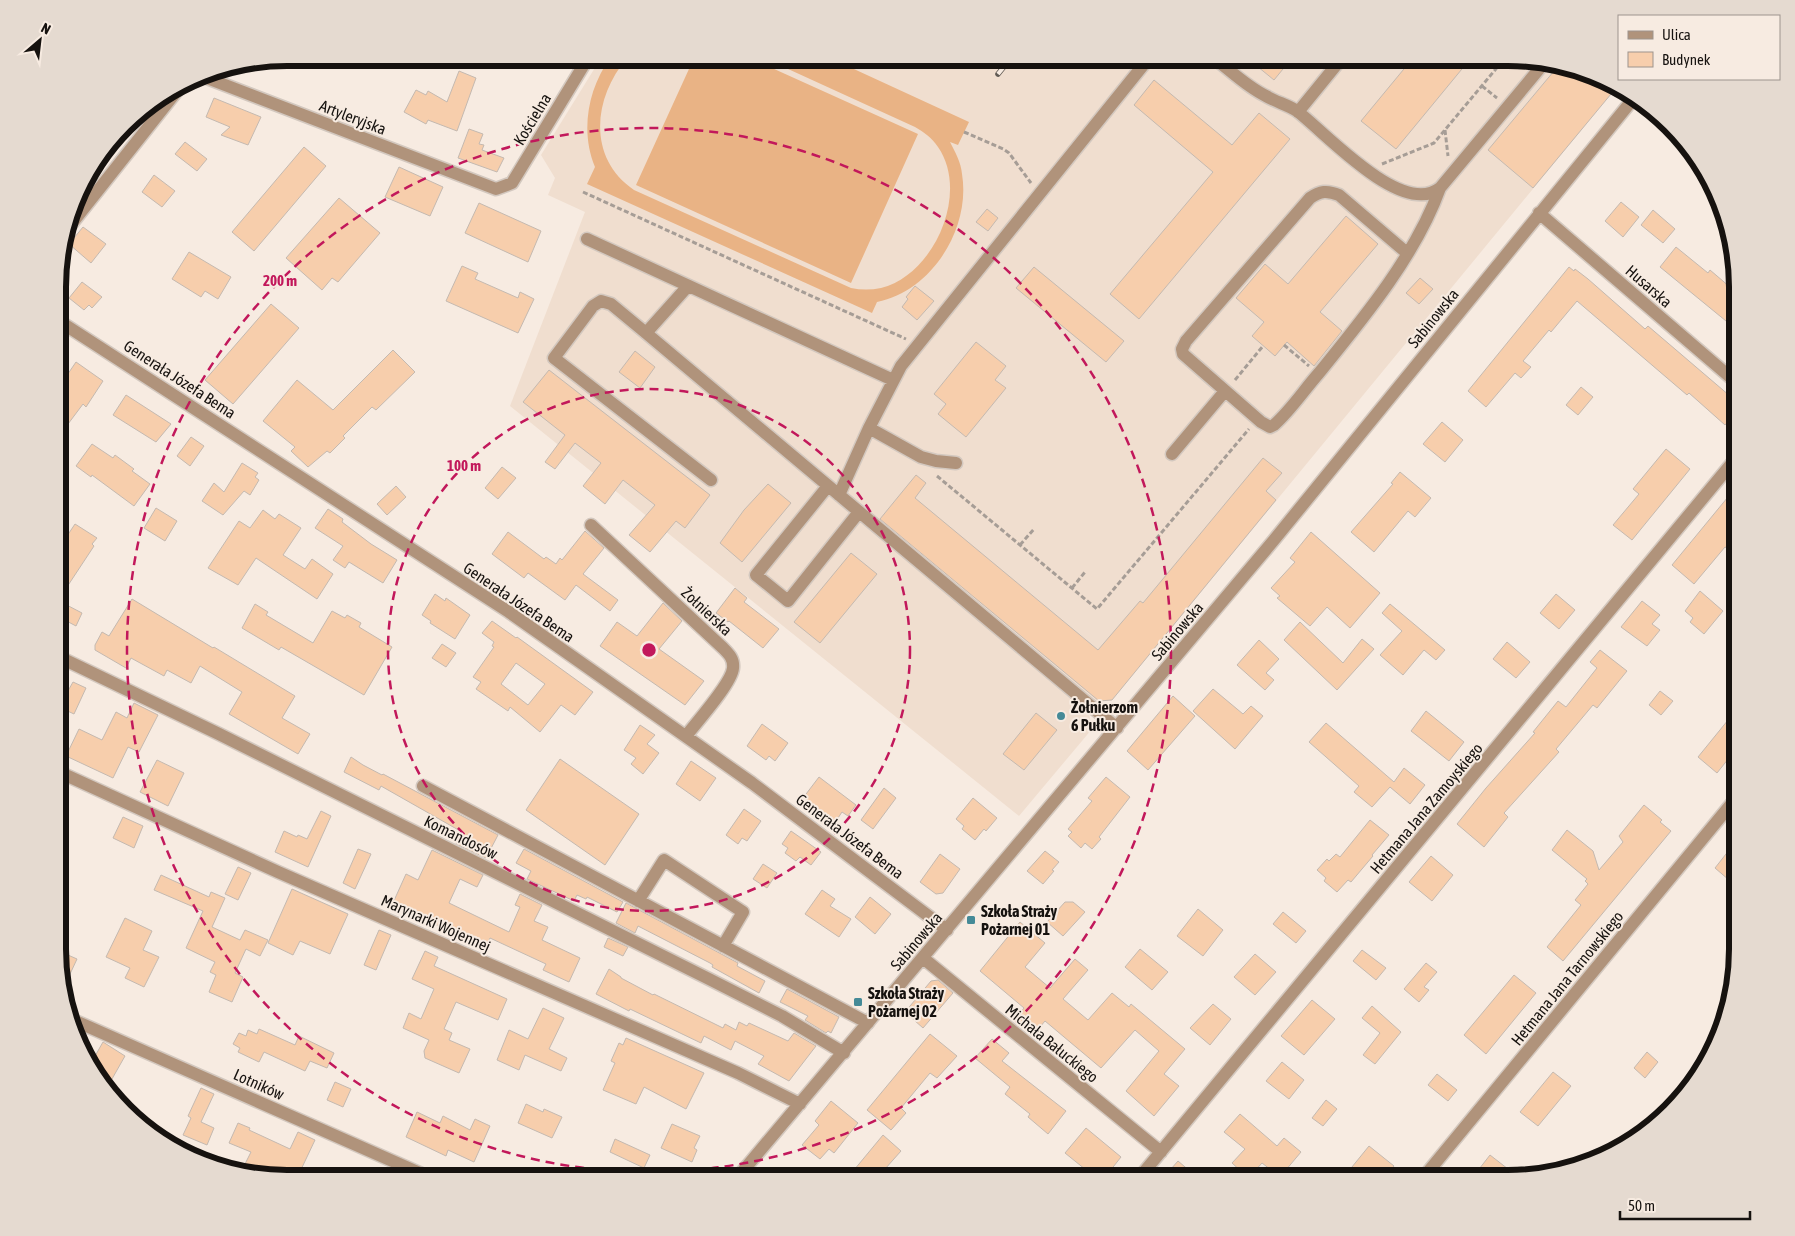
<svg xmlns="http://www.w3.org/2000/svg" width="1795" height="1236" font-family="'Asap Condensed',sans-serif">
	<rect width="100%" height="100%" fill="#f7ebe1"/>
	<path fill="#f0decf" d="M601 58H1523L1582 70 1616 88 1112 700 1099 701 1089 713 1092 729 1019 816 510 406 585 212 548 195 555 178 541 155Z"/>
	<path fill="#e9b385" d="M610 58H627C593 98 587 158 634 190L851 288C861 290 871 290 881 288 934 275 970 193 938 147 932 138 924 132 915 127L764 58H830L969 122 958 145 950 142C955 152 961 162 962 174 971 228 932 291 877 302L872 313 587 184 595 167C580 131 588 89 610 58Z
		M694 58H750L918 134 851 283 636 185Z"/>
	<path fill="#f7ceac" stroke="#c4b9b0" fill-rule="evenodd" d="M1247 58H1292L1274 80Z
		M1413 58H1471L1396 149 1361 121Z
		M1559 65 1582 70 1616 88 1533 188 1488 150Z
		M459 71 476 78 457 131 428 120 426 124 404 112 416 90 426 95 428 91 447 102Z
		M1154 80 1232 145 1259 113 1290 139 1139 319 1110 294 1213 172 1134 105Z
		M214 98 261 117 248 145 221 135 230 127 206 117Z
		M469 129 483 134 479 144 484 145 482 150 504 158 497 172 458 158Z
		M185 142 207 159 197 171 175 154Z
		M304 147 326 166 254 251 232 232Z
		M399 167 443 187 430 216 385 197Z
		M154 175 175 191 162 207 142 192Z
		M339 198 380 233 338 282 332 278 322 290 286 258Z
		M1621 202 1639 217 1623 237 1605 221Z
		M479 203 541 231 528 262 465 233Z
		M987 209 998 218 988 231 976 222Z
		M1653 210 1675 229 1663 243 1641 225Z
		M1346 216 1378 244 1320 312 1342 331 1314 366 1287 342 1275 356 1252 336 1264 322 1236 298 1265 264 1288 284Z
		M83 227 106 244 91 263 69 244Z
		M1676 247 1708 273 1710 270 1737 293V330L1660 267Z
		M189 252 231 277 218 299 205 291 201 297 172 279Z
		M462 266 478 273 475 279 518 298 520 292 534 299 518 333 446 301Z
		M1034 267 1124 341 1106 362 1016 288Z
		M1569 267 1574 271 1575 269 1588 279 1645 329 1648 326 1737 402V411L1725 425 1689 393 1687 395 1577 301 1551 332 1549 330 1523 361 1531 367 1521 378 1515 373 1486 407 1468 391Z
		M1420 278 1433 289 1419 304 1406 293Z
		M82 282 102 297 92 308 89 305 84 310 69 298Z
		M915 286 934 301 917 320 902 307 908 299 906 297Z
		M271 304 299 328 233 404 205 380Z
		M976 342 1006 366 995 380 1006 388 966 437 938 414 946 404 934 394Z
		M393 350 415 372 376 410 372 407 343 436 345 438 330 453 327 451 308 467 291 451 295 447 263 421 297 380 333 410Z
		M635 351 655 367 640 388 619 372Z
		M76 362 103 381 86 407 83 404 59 436V387Z
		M549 370 710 495 685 528 676 521 650 552 629 535 655 505 623 480 605 504 583 486 601 463 575 443 555 469 545 462 565 435 523 402Z
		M1581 387 1593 397 1578 415 1566 405Z
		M126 395 171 424 156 442 113 415Z
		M1442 422 1463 440 1445 462 1423 444Z
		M191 437 204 446 190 466 177 456Z
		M92 444 113 458 115 455 134 469 132 471 150 484 134 506 92 475 91 477 76 466Z
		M1666 449 1690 469 1632 540 1613 525 1639 494 1633 489Z
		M1263 458 1282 473 1266 491 1276 500 1112 700 1099 701 880 519 916 475 926 483 915 498 1098 650 1140 601 1143 603Z
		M242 463 258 473 255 477 259 480 250 495 244 491 223 515 202 501 214 483 224 492Z
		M502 467 516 478 498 499 485 488Z
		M1400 472 1431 498 1415 517 1408 511 1374 552 1351 532 1393 484 1391 483Z
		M768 484 791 503 742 562 720 543 744 510Z
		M396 486 406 497 387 515 377 504Z
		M1737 486V541L1730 550 1725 547 1694 584 1672 565Z
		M156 508 177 521 165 541 144 528Z
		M328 509 343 519 342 522 371 544 397 560 383 583 349 562 345 568 333 560 343 546 315 528Z
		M263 510 275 519 279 514 301 528 283 555 305 569 312 559 333 574 317 599 256 558 238 585 208 568 239 521 250 528Z
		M75 524 97 538 92 544 94 546 59 599V548Z
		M585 531 604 548 583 574 618 600 610 611 576 585 565 600 528 573 524 578 492 554 508 532 544 559 546 557 556 564 560 558 562 560Z
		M1311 532 1380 593 1350 628 1327 607 1310 626 1277 598 1280 596 1271 588 1295 562 1290 558Z
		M851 553 877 574 820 643 794 622Z
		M735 588 747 598 744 602 779 629 763 648 729 621 728 622 716 613Z
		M1700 591 1723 611 1704 634 1690 622 1693 618 1685 611Z
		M435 594 445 601 446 598 470 615 455 639 430 623 431 621 422 615Z
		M1556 594 1575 610 1559 629 1540 613Z
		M132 599 213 648 214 647 295 696 282 718 310 734 298 754 229 714 242 692 200 666 191 683 167 670 164 676 131 658 126 668 95 650V645L102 632 109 636Z
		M59 601 82 613 76 626 59 617Z
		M1642 601 1660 615 1652 624 1660 630 1647 646 1621 627Z
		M663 603 682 621 659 649 704 681 685 705 600 646 617 622 637 636Z
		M255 604 268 612 266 615 313 643 332 611 345 618 347 615 361 623 359 627 392 647 364 695 281 647 279 650 242 628Z
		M1390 604 1445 650 1436 660 1424 650 1403 675 1380 655 1402 631 1382 613Z
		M492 621 516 638 517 637 593 692 575 715 561 705 540 732 510 707 508 711 476 689 481 682 473 677 494 647 492 646 494 642 482 633ZM516 663 545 684 528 705 501 684Z
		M1300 622 1343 663 1362 639 1374 649 1337 690 1284 640Z
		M1259 640 1279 659 1266 673 1274 680 1265 690 1237 665Z
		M1507 642 1530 662 1516 678 1493 659Z
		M442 644 456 653 446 667 432 658Z
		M1600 650 1627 671 1597 708 1593 705 1556 749 1559 752 1504 813 1508 817 1484 847 1457 824 1486 788 1535 733 1533 732 1558 701 1566 707 1597 668 1590 662Z
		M73 682 86 688 74 714 59 707Z
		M1213 689 1243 714 1251 706 1263 716 1235 749 1193 711Z
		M1660 691 1673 701 1661 715 1649 705Z
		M1173 696 1195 716 1148 770 1127 751Z
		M134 703 158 715 139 752 128 747 113 778 66 756 79 729 102 740 116 712 127 718Z
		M1737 709V748L1717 773 1698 757Z
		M1426 711 1464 742 1449 761 1411 731Z
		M1036 713 1057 730 1024 770 1003 754Z
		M1326 723 1394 782 1404 768 1425 785 1410 804 1390 787 1372 807 1354 792 1359 786 1309 742Z
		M762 724 788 743 775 761 769 756 766 760 747 746Z
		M640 725 655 735 647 744 659 753 643 774 631 764 636 758 624 750Z
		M351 757 363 765 382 775 383 774 498 835 486 858 456 844 462 832 381 786 379 790 344 772Z
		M560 759 639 814 605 865 526 810Z
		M157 760 184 773 168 806 140 792Z
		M691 761 716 778 700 801 676 784Z
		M819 777 856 805 848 816 842 812 836 821 803 798Z
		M1106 777 1130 797 1099 837 1101 839 1092 849 1085 843 1081 848 1068 836 1072 832 1068 829 1092 801 1088 798Z
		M884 788 896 798 873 829 861 820Z
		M973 798 997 818 986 831 984 829 975 840 962 829 964 826 956 819Z
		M1644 805 1662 820 1660 822 1671 831 1563 961 1547 947 1581 905 1575 900 1588 884 1585 881 1587 879 1552 850 1567 830 1593 851 1599 870 1623 842 1619 836Z
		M744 809 761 821 747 841 742 838 738 844 726 835Z
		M321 811 331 816 308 867 275 852 284 831 297 837 298 835 307 839Z
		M123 817 143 826 134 848 113 838Z
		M1370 820 1389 835 1372 855 1373 856 1351 882 1348 880 1337 892 1324 881 1326 878 1317 870 1327 859 1329 861 1336 854 1340 857Z
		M791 831 821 852 811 865 800 857 796 861 785 853 788 848 782 844Z
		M1737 840V871L1729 880 1715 868Z
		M358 849 371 854 355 889 343 883Z
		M524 849 623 902 617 912 587 897 586 899 577 895 574 901 527 879 531 871 516 863Z
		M432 850 483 875 477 887 460 879 449 903 509 932 520 907 515 905 520 894 542 905 534 921 548 927 542 940 580 958 569 982 543 970 546 964 490 938 486 947 392 905 406 874 418 880Z
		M1045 851 1059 862 1052 870 1054 871 1043 884 1027 871Z
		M940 854 960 869 943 893 936 894 920 882Z
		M1431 856 1453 875 1432 901 1409 882Z
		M763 864 777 873 767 888 753 879Z
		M238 867 251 873 238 900 225 894Z
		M161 875 209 897 211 892 225 898 212 927 240 940 245 930 268 940 260 956 246 949 235 973 243 977 232 1002 209 992 216 975 210 972 215 962 186 948 203 911 154 890Z
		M292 889 348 914 330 954 300 941 293 955 268 943Z
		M822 890 835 899 830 906 851 919 839 937 805 914Z
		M870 897 891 914 875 934 855 917Z
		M1065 902H1073L1085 912 1063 936 1047 922Z
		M626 903 738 963 737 966 765 981 759 993 712 967 713 965 710 963 638 926 635 933 616 923Z
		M1198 909 1223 930 1203 956 1177 936Z
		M1283 912 1306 931 1296 943 1273 924Z
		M125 918 152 931 143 950 159 957 144 987 125 978 130 968 106 957Z
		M1020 922 1045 943 1025 967 1050 988 1075 959 1088 970 1063 999 1088 1020 1112 993 1129 1007 1131 1004 1185 1049 1164 1074 1179 1086 1154 1116 1126 1091 1159 1051 1135 1030 1101 1068 1045 1021 1034 1034 1015 1019 1024 1008 980 971Z
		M379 930 391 935 376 970 364 965Z
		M608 938 628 947 623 956 604 947Z
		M1140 949 1168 972 1152 990 1125 967Z
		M1362 950 1386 968 1376 980 1353 961Z
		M59 951 77 959 63 989 59 979Z
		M425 951 438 957 434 966 507 999 498 1020 456 1002 444 1029 452 1033 449 1040 470 1049 459 1073 425 1058 424 1051 429 1040 403 1028 409 1013 421 1019 434 989 412 979Z
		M1255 954 1276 972 1255 995 1234 977Z
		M1426 963 1437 972 1424 987 1429 990 1419 1002 1404 989Z
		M609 969 621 977V978L653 995 654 994 723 1028 725 1024 736 1030 739 1022 747 1026 749 1023 788 1041 794 1033 816 1046 789 1081 758 1064 764 1056 735 1041 731 1050 704 1036 701 1043 630 1009 629 1011 596 994Z
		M1514 975 1536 993 1486 1054 1464 1035Z
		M938 980 953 993 923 1028 905 1012 931 981Z
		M787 989 839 1017 831 1033 828 1031 826 1033 805 1020 808 1016 780 1002Z
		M1312 1000 1335 1019 1304 1055 1281 1036Z
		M1213 1004 1231 1019 1210 1045 1190 1028Z
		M1372 1006 1401 1032 1375 1064 1363 1055 1380 1033 1362 1018Z
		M543 1008 564 1018 549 1049 567 1058 561 1071 525 1055 519 1070 497 1060 509 1030 528 1039Z
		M259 1029 295 1045 299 1036 334 1053 327 1068 310 1061 305 1071 264 1052 259 1062 238 1052 240 1048 233 1044 239 1033 246 1036 248 1030 257 1034Z
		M930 1034 957 1056 937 1078 930 1073 901 1108 906 1113 891 1130 867 1110Z
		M626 1038 704 1073 686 1109 644 1087 636 1104 603 1090 615 1063 611 1061 619 1043 623 1045Z
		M992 1039 1009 1053 1002 1061 1066 1111 1048 1134 1028 1117 1030 1114 1005 1094 1010 1087 975 1058Z
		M103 1042 125 1056 108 1086 90 1065Z
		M1647 1052 1658 1062 1645 1078 1634 1068Z
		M1282 1062 1304 1080 1289 1099 1266 1081Z
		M1553 1072 1571 1086 1538 1126 1520 1112Z
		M1437 1074 1457 1090 1448 1101 1428 1085Z
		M335 1082 351 1089 343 1107 327 1100Z
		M201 1088 214 1094 201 1122 214 1128 207 1145 183 1135 191 1118 188 1116Z
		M1326 1100 1337 1109 1323 1126 1312 1118Z
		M831 1101 858 1123 834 1153 829 1149 820 1159 802 1145 819 1125 815 1121Z
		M526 1104 543 1112 544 1109 562 1117 552 1138 518 1123Z
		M417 1112 440 1123 443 1116 470 1130 475 1119 490 1126 474 1162 448 1150 446 1156 406 1137Z
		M1240 1114 1277 1146 1284 1138 1301 1152 1280 1177 1262 1163 1252 1174 1247 1169 1243 1173 1232 1163 1245 1149 1224 1132Z
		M238 1123 250 1128 249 1130 290 1149 298 1132 315 1140 297 1178H283L268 1172 266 1177 243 1168 251 1152 229 1143Z
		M672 1124 700 1136 694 1148 697 1150 692 1162 661 1148Z
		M1086 1128 1121 1157 1106 1176 1101 1172 1096 1178 1065 1153Z
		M883 1135 901 1151 877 1178H864L854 1170Z
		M615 1139 650 1155 644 1168 610 1152Z
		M1369 1146 1394 1166 1384 1178H1343Z
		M1490 1155 1517 1176 1508 1178H1483L1476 1173Z
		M1178 1161 1198 1178H1163Z"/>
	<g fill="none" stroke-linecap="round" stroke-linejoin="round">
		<g stroke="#d3c8bf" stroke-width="15">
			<path id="minor" d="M1214 58C1231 71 1247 87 1266 96 1276 102 1288 105 1297 111 1326 133 1402 218 1440 188L1545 62
				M199 75 496 189 512 183 588 58
				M1298 112 1342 58
				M1539 213 1737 383
				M69 227 180 87
				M587 239 893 380
				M1407 253 1339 195C1327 190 1320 191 1310 198L1186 341 1182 349 1183 354 1261 422 1270 427 1274 425C1291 410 1304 390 1319 373 1363 319 1416 255 1440 188
				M688 286 646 333 1117 728
				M59 321 509 612 752 783 947 930
				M646 333 611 304 601 301 593 306 554 358 711 480
				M869 428 921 457 936 461 956 463
				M1172 454 1225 391
				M828 486 756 575 788 601 859 512
				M839 495 869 428 901 366 1149 58
				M591 525 723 648C729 654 734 659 733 668 732 683 696 723 686 736
				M59 657 219 734 709 979 782 1016 844 1053
				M59 772 278 872 738 1073 800 1104
				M423 786 868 1023
				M638 901 664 860 743 912 723 946
				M923 958 1161 1152
				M73 1020 431 1178
				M737 1178 1274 540 1634 98
				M1139 1178 1737 457
				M1423 1178 1737 797"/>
		</g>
		<path stroke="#a69d96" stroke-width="3" stroke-dasharray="5 2.5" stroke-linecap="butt" d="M1482 86 1497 98
			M1445 130 1448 156
			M964 132 1003 149 1009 153 1031 183
			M1382 164 1434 143 1505 58
			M583 192 906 339
			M1284 345 1309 366
			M1235 380 1263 346
			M937 476 1097 609 1249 429
			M1020 545 1034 529
			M1072 588 1085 572"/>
		<use href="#minor" stroke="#b0937b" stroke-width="12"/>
		<g stroke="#605a54" stroke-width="5.5">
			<path id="rail" d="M980 59 981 58
				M998 74 1011 58"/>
		</g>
		<use href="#rail" stroke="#f7ebe1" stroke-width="4" stroke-dasharray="11" stroke-linecap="butt"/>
	</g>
	<g fill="none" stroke="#c2185b" stroke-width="2.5" stroke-dasharray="9 6">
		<circle cx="649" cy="650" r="261"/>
		<circle cx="649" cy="650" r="522"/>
	</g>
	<g fill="#458a97" stroke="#f7ebe1" stroke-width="2">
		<circle cx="1061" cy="716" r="5"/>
		<rect x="966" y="915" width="10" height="10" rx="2.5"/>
		<rect x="853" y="997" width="10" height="10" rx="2.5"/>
	</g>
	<g text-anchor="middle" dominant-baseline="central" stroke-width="4" stroke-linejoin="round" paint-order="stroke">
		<g font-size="16" fill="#16120f" stroke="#f7ebe1">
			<text transform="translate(353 117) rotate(21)">Artyleryjska</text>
			<text transform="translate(532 119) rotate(-59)">Kościelna</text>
			<text transform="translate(1649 286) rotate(41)">Husarska</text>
			<text transform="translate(1433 318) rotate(-51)">Sabinowska</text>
			<text transform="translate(180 379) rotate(33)">Generała Józefa Bema</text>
			<text transform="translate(519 602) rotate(34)">Generała Józefa Bema</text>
			<text transform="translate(707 611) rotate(43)">Żołnierska</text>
			<text transform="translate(1177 631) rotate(-50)">Sabinowska</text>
			<text transform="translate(1426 808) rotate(-50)">Hetmana Jana Zamoyskiego</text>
			<text transform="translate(850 836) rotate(37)">Generała Józefa Bema</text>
			<text transform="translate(461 837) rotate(26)">Komandosów</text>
			<text transform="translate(436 923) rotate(24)">Marynarki Wojennej</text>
			<text transform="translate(916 941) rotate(-50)">Sabinowska</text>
			<text transform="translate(1567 978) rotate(-51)">Hetmana Jana Tarnowskiego</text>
			<text transform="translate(1052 1043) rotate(39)">Michała Bałuckiego</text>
			<text transform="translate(259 1084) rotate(24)">Lotników</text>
		</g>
		<g font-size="16" font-weight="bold" fill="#16120f" stroke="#f7ebe1" text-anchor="start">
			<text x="1071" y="707">Żołnierzom<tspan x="1071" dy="18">6 Pułku</tspan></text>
			<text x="981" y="911">Szkoła Straży<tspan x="981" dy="18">Pożarnej 01</tspan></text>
			<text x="868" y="993">Szkoła Straży<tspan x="868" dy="18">Pożarnej 02</tspan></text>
		</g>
	</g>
	<path d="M0 0H1795V1236H0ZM287 66H1508A221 221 0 0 1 1729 287V949A221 221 0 0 1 1508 1170H287A221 221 0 0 1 66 949V287A221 221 0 0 1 287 66Z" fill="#e5dad0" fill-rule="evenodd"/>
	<path fill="none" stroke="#16120f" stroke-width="6" d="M287 66H1508A221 221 0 0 1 1729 287V949A221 221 0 0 1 1508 1170H287A221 221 0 0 1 66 949V287A221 221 0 0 1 287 66Z"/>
	<circle cx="649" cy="650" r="8" fill="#c2185b" stroke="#f7ebe1" stroke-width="2.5"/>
	<g font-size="15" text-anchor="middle" font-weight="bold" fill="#c2185b" stroke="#f7ebe1" stroke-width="4" stroke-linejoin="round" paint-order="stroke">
		<text x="280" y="286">200 m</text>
		<text x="464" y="471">100 m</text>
	</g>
	<rect x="1618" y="15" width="162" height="65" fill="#f7ebe1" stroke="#9d948d"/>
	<rect x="1628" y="31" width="25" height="8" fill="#b0937b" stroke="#9d948d"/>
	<text x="1662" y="40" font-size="15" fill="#16120f">Ulica</text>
	<rect x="1628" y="52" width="25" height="15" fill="#f7ceac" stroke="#9d948d"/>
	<text x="1662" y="65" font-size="15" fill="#16120f">Budynek</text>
	<g transform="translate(40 40) rotate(28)" stroke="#f7ebe1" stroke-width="4" paint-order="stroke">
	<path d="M0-4L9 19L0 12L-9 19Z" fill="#16120f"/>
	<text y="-8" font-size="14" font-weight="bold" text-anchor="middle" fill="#16120f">N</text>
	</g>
	<path d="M1620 1211v8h130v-8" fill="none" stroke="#16120f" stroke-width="2.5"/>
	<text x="1628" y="1211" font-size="15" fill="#16120f" stroke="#f7ebe1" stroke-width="4" paint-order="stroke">50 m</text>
</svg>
